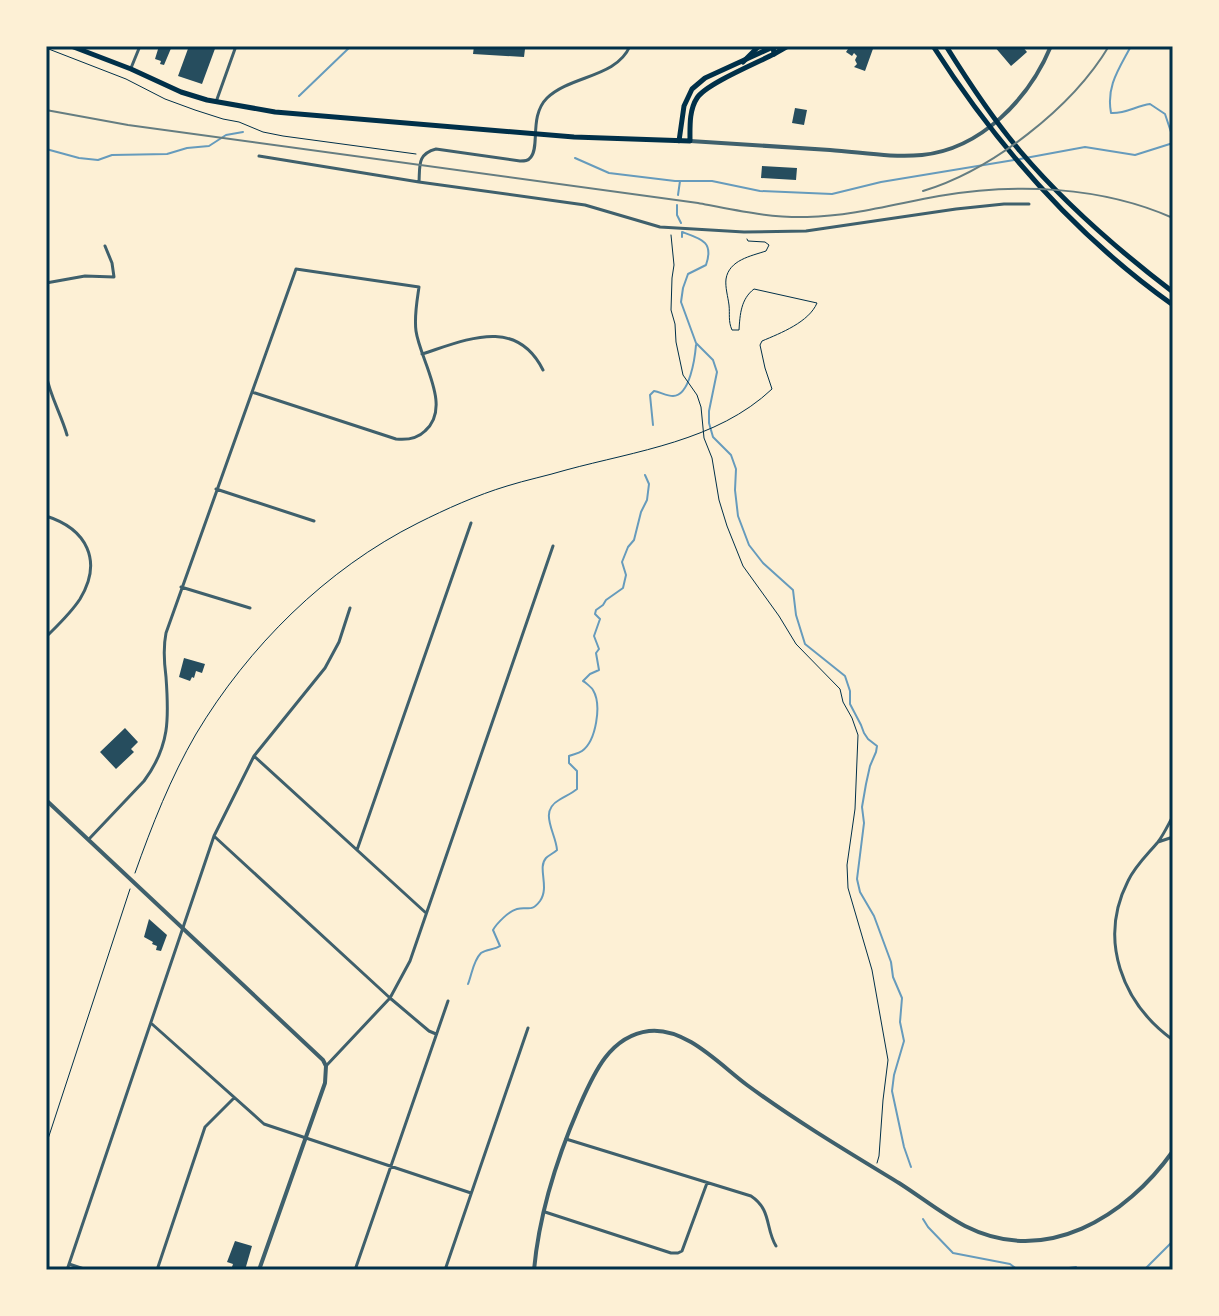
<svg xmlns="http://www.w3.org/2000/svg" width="1219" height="1316" font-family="Helvetica,sans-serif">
	<rect width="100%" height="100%" fill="#fdf0d5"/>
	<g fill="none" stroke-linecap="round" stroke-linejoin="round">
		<path stroke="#669bbc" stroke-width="2" d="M1131 46C1119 69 1106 86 1111 113 1125 114 1136 106 1150 104L1165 114 1173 138
			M603 47V46
			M299 96 351 46
			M46 149 79 158 98 160 112 155 167 154 187 148 209 146 226 135 243 132
			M575 158 609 173 675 181H712L760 191 832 194 881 182 1014 160
			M1020 159 1085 147 1135 155 1173 143
			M678 195 680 181
			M677 205V215L681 223
			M682 237V232C702 239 714 242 706 265L688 274 683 288 681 302 696 343 713 360 717 372 709 411V423L713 437 731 455 736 469 735 490 738 516 749 545 763 563 793 590 796 615 805 644 845 676 850 691V704L861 725 864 733 868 739 877 746 876 752 870 766 866 784 862 807 864 823 857 879 860 892 874 916 891 962 893 977 902 998 900 1022 904 1041 894 1075 892 1091 904 1147 911 1167
			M653 425 650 395 654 391C660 392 667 396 673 396 690 396 695 357 696 345
			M468 984C472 974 473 961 481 953 487 949 494 950 500 946L493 930C497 923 509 911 517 909 528 906 531 913 540 901 550 887 537 868 546 858 549 855 554 853 557 850 556 833 538 812 559 800 565 796 571 794 577 789V771L569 763V756C573 754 578 754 582 751 596 741 602 705 593 690 592 688 585 682 583 681L590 674 599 670 596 653 599 649 594 636 600 619 595 614 596 610 603 605 606 600 623 588 626 575 622 562 628 547 634 540 641 512 647 500 649 484 645 475
			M923 1219 928 1227 953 1253 1010 1264 1018 1270
			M1055 1270 1076 1267V1270
			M1144 1270 1173 1241"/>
	</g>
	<path fill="#264d5e" d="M159 46H172L164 65 160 64 161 61 155 59Z
		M189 46H216L202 84 178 76Z
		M474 46H532V49H525L524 57 473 54Z
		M843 46H874L865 71 854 67 857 64 855 60 857 56 854 53 852 56 846 52 848 49Z
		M994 46H1022L1027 52 1011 66Z
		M795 108 807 110 804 125 792 123Z
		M762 166 797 168 796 180 761 178Z
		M184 658 205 664 202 673 196 671 194 678 192 677 190 681 179 677Z
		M125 728 138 742 131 749 134 752 116 769 100 752Z
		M149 919 167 935 161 951 156 950 157 946 152 944 153 942 144 937Z
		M235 1241 252 1246 245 1270H231L233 1264 227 1262Z"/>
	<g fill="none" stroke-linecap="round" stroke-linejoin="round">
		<path stroke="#003049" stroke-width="1" d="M46 48 126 79 165 99 195 110 223 119 239 122 263 132 283 136 416 154
			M671 235 674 265 672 278 671 310 675 324 676 342 683 375 697 395 701 407 704 438 712 458 719 500 727 526 743 566 779 616 796 644 840 689 843 702 852 718 858 735 855 809 847 865 848 888 872 970 888 1060 883 1100 879 1156 877 1163
			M135 873C152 825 171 777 196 734 248 647 326 569 418 523 446 509 477 495 507 486 526 480 546 476 566 470 636 451 717 441 772 389L765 368 760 345 762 341C781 333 809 322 817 303L754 289C741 299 740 314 739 330H732C728 321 730 314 729 305 728 297 725 287 726 279 729 260 751 256 766 251L769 245 765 242 748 241 747 239
			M46 1145 130 889"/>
		<path stroke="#3f606c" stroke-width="3" d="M131 68 140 46
			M216 102 236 46
			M259 156 419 182 585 205 660 227 744 232 806 231 956 209 1004 204H1029
			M419 182C420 166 417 154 436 149L520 161C525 161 528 161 531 157 540 146 529 116 547 98 571 75 616 78 630 46
			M46 283 85 276 114 277 112 263 105 246
			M422 354C466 340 516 316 543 370
			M46 374C50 396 61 414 67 435
			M216 489 314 521
			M46 516C87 529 103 561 80 599 71 613 57 626 46 637
			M181 587 250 608
			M254 756 426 913
			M1173 816C1168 825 1164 834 1158 842 1147 855 1135 866 1128 881 1098 940 1122 1003 1173 1040
			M215 837 390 998 429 1031 436 1034
			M89 839 144 781C170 746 169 718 166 677 164 662 163 648 166 633L296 269 419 287C417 301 414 316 416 331 420 360 453 407 425 431 417 439 406 440 396 439L252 392
			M1158 842 1173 837
			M357 850 471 523
			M152 1024 264 1124 471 1193
			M326 1066 390 998 410 961 553 546
			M566 1139 751 1196C772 1210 765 1228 776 1246
			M545 1212 671 1253H678L682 1251 707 1183
			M69 1264 87 1270
			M67 1270 214 836 254 756 325 668 339 642 350 608
			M157 1270 205 1127 234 1098
			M355 1270 448 1001
			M445 1270 528 1028"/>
		<path stroke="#3f606c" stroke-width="4" d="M690 141C736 144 783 147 830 150 860 152 892 158 922 155 981 149 1029 99 1051 46
			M46 800 323 1060 326 1066 325 1083 259 1270
			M534 1270C539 1215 557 1158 579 1107 593 1075 609 1036 649 1031 686 1027 720 1065 747 1085 796 1121 848 1152 899 1183 921 1197 942 1214 965 1226 1046 1267 1126 1217 1173 1151"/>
		<path stroke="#003049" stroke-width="5" d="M71 46 131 69 181 92 207 100 275 112 574 137 690 141C690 127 689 110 697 98 706 84 757 63 774 54
			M679 141 684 106 692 89 705 78 773 47"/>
		<path stroke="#003049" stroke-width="5" d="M773 46 774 54 788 46
			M933 46C997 146 1076 236 1173 305
			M946 46C969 83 992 118 1020 151 1065 204 1118 250 1173 292
			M743 62 759 46"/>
		<path stroke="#657d81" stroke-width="2" d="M46 110 128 125 698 203C734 210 770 218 807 217 852 216 895 204 939 196 1016 183 1101 186 1173 218
			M923 191C992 170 1072 108 1109 46"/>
	</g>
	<rect width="1219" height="1316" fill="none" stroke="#fdf0d5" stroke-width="96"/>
	<rect x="48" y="48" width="1123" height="1220" fill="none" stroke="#003049" stroke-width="3"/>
</svg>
